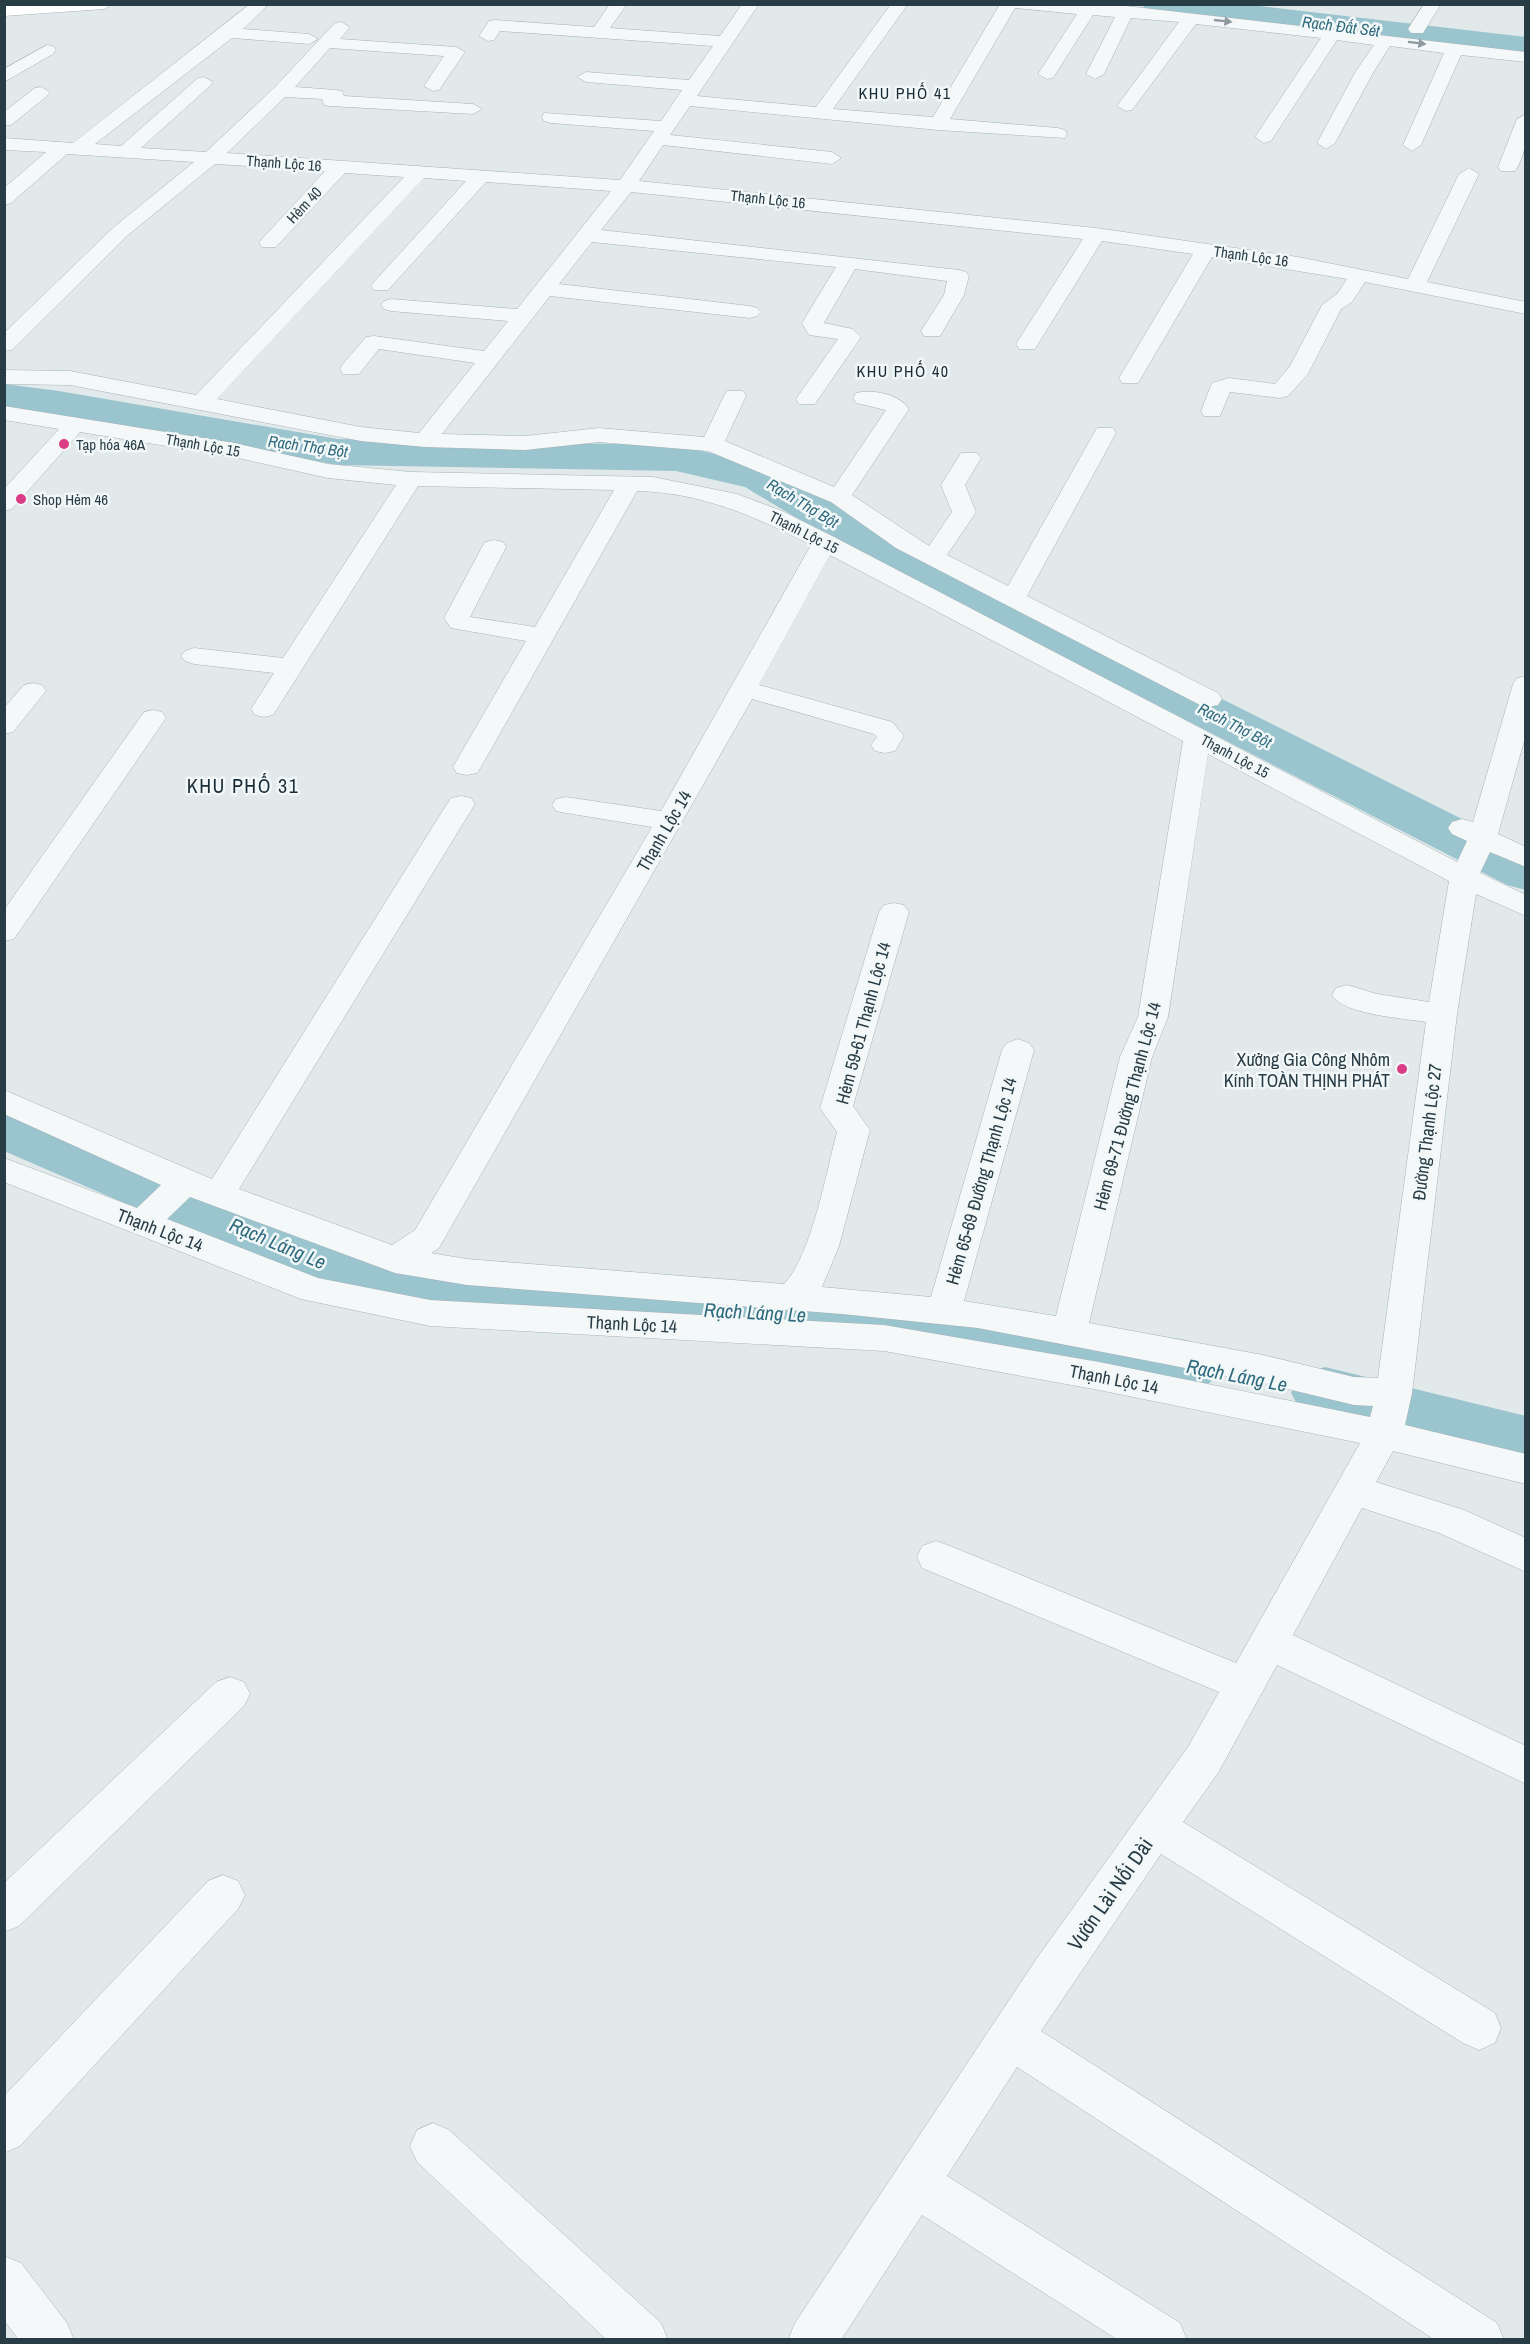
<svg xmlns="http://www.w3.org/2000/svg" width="1530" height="2344" font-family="'Archivo Narrow',sans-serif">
	<rect width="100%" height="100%" fill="#e2e9eb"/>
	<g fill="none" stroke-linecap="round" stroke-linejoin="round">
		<path fill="#9ac4ce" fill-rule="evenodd" d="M1142 4H1243L1526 37V57L1157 13 1146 11Z
			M4 384 59 391 338 439 676 445 775 468 852 514 1526 851V890L1507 885 820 532 745 487 676 471 338 465 59 415 4 409Z
			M4 1106 25 1112 355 1250 473 1272 896 1295 1186 1340 1210 1347 1219 1365 1210 1383 1186 1390 896 1345 473 1320 321 1288 4 1151Z
			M1325 1367 1526 1416V1470L1301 1411 1291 1393 1301 1375Z"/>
		<g stroke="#a6b2b6" stroke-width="1">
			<path id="minor" d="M250 4H269L243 29 309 34 318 39 309 44 232 38 95 144 121 146 198 78 204 77 213 82 210 86 141 148 206 152 275 87 335 23 341 22 350 27 340 39 456 47 465 52 439 90 433 91 424 86 444 56 330 48 295 87 336 90 342 91 344 96 473 104 482 109 473 114 330 106 324 105 322 99 285 97 227 153 620 180 654 131 551 123 544 121 542 117 544 113 661 121 682 90 586 82 577 77 586 72 689 80 713 46 500 31 494 40 488 41 479 36 489 21 495 20 594 27 610 4H627L610 28 720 36 742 4H759L697 96 816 107 891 4H908L833 109 933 117 1000 4 1126 6 1526 52V62L1461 55 1421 145 1412 151 1403 145 1444 53 1390 46 1374 71 1335 143 1326 149 1317 143 1356 71 1374 45 1337 40 1271 141 1264 143 1255 137 1321 38 1196 24 1132 110 1126 111 1117 106 1179 22 1131 18 1104 74 1095 79 1086 74 1115 17 1093 15 1053 78 1047 79 1038 74 1077 14 1015 8 950 119 1058 128 1065 130 1067 134 1065 138 938 130 690 106 670 135 832 152 841 158 832 164 663 145 639 181 1096 228 1298 257 1408 279 1459 174 1469 168 1479 174 1427 282 1526 302V314L1365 282 1352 302 1341 309 1308 374 1288 396 1280 398 1230 392 1220 416H1204L1201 411 1212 383 1229 378 1275 384 1290 366 1322 305 1337 294 1347 279 1212 257 1141 378 1138 383H1122L1119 378 1193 254 1102 241 1038 344 1035 349H1019L1016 344 1083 239 631 192 601 230 959 270 966 272 969 276 964 295 940 336H924L921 331 944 295 947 281 855 269 824 323 853 329 861 337 815 404H799L796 399 838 339 809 335 802 323 836 267 592 242 559 284 750 306 757 308 761 312 757 316 750 318 550 296 442 434 525 436 599 428 704 437 724 396 727 391H743L746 396 725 441 834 487 886 410 856 403 853 398 856 393C874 389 899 394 909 409L852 495 929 546 952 512 941 485 961 453H977L981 458 965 485 976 512 947 555 1008 586 1094 433 1097 428H1113L1116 433 1027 596 1218 693 1222 699 1218 705 1209 707 1200 705 896 548 831 502 708 451 599 442 525 450 425 447 361 441 70 385 4 384V370L70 371 196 395 404 177 345 173 276 247H262L259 243 262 239 325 171 215 164 128 235 12 350 4 351V333L114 227 194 162 67 154 11 203 4 205V188L46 152 4 150V138L73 143ZM424 178 466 181 374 282 371 286 374 290H388L486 182 611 191 517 309 391 299 384 301 381 305 384 309 391 311 508 321 484 351 374 336 366 337 343 364 340 369 343 374H359L379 349 475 363 419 433 361 427 217 399Z
				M1424 4H1441L1423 33H1411L1408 29Z
				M47 45 53 46 56 50 53 54 4 82V69Z
				M41 87 50 92 47 96 11 125 4 126V112L35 88Z
				M1526 114C1526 134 1527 154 1515 171H1501L1498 167 1517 119Z
				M4 406 234 443 328 464 411 472 653 477 737 494 782 511 834 537 1457 862 1467 841 1452 834 1448 828 1452 822 1462 819 1473 822 1513 684 1517 678 1526 676V734L1498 834 1526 847V867L1490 852 1480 873 1526 895V916L1476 894 1457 1014 1412 1393 1405 1425 1526 1454V1484L1393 1451 1376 1482 1464 1510 1526 1538V1572L1439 1533 1362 1508 1293 1635 1526 1746V1784L1277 1665 1218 1773 1183 1822 1495 2013 1501 2028 1495 2043 1479 2050 1463 2043 1161 1854 1041 2031 1497 2323 1504 2340H1435L1017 2067 947 2176 1180 2323 1187 2340H1118L922 2215 841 2340H788L795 2323 1035 1961 1188 1747 1219 1692 922 1568 917 1557 922 1546 936 1541 950 1546 1236 1663 1360 1443 1099 1390 884 1351 430 1326 301 1299 4 1182V1158L137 1208 161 1185 4 1114V1090L212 1179 447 804 451 798 461 796 471 798 475 804 239 1189 392 1245 415 1230 652 827 566 813 556 811 552 805 556 799 566 797 661 811 811 545C757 517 700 492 637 491L481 767 477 773 467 775 457 773 453 767 526 641 451 628 444 618 482 547 485 542 494 540 503 542 506 547 470 617 535 627 614 490 418 486 277 709 273 715 264 717 255 715 251 709 274 673 194 664 185 661 181 656 185 651 194 648 283 658 396 485 328 478 234 457 80 432 12 509 4 511V489L59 429 4 420ZM830 555 1183 741 1138 1017 1120 1057 1056 1316 964 1301 1034 1050 1029 1043 1018 1039 1007 1043 1002 1050 931 1297 822 1287 839 1246 870 1130 853 1106 909 912 904 905 894 903 884 905 879 912 820 1108 837 1132C826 1173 812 1254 784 1284L467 1259 431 1253 439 1248 752 699 874 734 877 737 871 745 875 751 885 753 895 751 904 736 892 722 759 685ZM1208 754 1449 881 1429 1002 1377 994 1347 985 1336 988 1332 995C1344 1015 1403 1018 1426 1022L1378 1378 1354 1377 1263 1355 1089 1323 1152 1057 1168 1017ZM190 1197 395 1273 467 1285 842 1314 978 1328 1263 1383 1354 1405 1373 1406 1370 1417 1099 1362 884 1325 430 1300 318 1278 167 1219Z
				M33 683 42 685 46 691 13 732 4 734V708L24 685Z
				M153 710 162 712 166 718 14 939 4 941V910L144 712Z
				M230 1677 244 1682 250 1694 244 1706 19 1926 4 1932V1883L216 1682Z
				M223 1875 238 1881 245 1895 238 1909 20 2146 4 2153V2096L208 1881Z
				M433 2123 449 2130 661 2323 668 2340H607L417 2162 410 2146 417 2130Z
				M4 2256 21 2263 67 2323 74 2340H19L4 2320Z"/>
		</g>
		<g stroke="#a0b1b8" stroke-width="1">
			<path id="major" d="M24 4H112L104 9 4 16V6Z"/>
		</g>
		<use href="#minor" fill="#f5f8f9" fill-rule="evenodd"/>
		<use href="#major" fill="#fff" fill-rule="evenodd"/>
	</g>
	<defs><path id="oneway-solid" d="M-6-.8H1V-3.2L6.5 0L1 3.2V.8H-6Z" transform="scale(1.5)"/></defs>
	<g fill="#8e9a9f">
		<use href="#oneway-solid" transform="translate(1223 21) rotate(6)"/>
		<use href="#oneway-solid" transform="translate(1417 43) rotate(7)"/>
	</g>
	<g fill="#da3d86" stroke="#f2f7f8" stroke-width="2">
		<circle cx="64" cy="444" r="6"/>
		<circle cx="21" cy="499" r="6"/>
		<circle cx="1402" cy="1069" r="6"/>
	</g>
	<g text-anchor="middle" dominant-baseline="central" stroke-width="5" stroke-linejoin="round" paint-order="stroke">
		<g font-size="15" fill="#283c45" stroke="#f2f7f8">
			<text transform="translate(284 163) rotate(4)">Thạnh Lộc 16</text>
			<text transform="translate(768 199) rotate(6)">Thạnh Lộc 16</text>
			<text transform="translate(304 205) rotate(-47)">Hẻm 40</text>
			<text transform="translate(1251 256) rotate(8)">Thạnh Lộc 16</text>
			<text transform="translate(203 445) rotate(10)">Thạnh Lộc 15</text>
			<text transform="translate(804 532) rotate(27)">Thạnh Lộc 15</text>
			<text transform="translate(1235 756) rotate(28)">Thạnh Lộc 15</text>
		</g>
		<g font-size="15" fill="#283c45" stroke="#f2f7f8" text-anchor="start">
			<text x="76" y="444">Tạp hóa 46A</text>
			<text x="33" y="499">Shop Hẻm 46</text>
		</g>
		<g font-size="16" font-style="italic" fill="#2e6a7d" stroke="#f2f7f8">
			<text transform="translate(1341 26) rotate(7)">Rạch Đất Sét</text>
			<text transform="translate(308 446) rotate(8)">Rạch Thợ Bột</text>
			<text transform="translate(803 503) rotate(31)">Rạch Thợ Bột</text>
			<text transform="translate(1235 725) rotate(27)">Rạch Thợ Bột</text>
		</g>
		<g font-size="16" letter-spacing="1.5" fill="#1a2c36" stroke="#f2f7f8">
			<text x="905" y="93">KHU PHỐ 41</text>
			<text x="903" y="371">KHU PHỐ 40</text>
		</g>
		<g font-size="18" fill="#283c45" stroke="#f2f7f8">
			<text transform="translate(664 831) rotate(-60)">Thạnh Lộc 14</text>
			<text transform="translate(863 1023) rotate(-75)">Hẻm 59-61 Thạnh Lộc 14</text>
			<text transform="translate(1127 1106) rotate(-75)">Hẻm 69-71 Đường Thạnh Lộc 14</text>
			<text transform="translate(1427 1132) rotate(-83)">Đường Thạnh Lộc 27</text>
			<text transform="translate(981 1181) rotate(-74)">Hẻm 65-69 Đường Thạnh Lộc 14</text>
			<text transform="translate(160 1230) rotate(21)">Thạnh Lộc 14</text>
			<text transform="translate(632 1324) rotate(3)">Thạnh Lộc 14</text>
			<text transform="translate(1114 1379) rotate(11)">Thạnh Lộc 14</text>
		</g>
		<g font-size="18" fill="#283c45" stroke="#f2f7f8" text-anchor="end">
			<text x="1390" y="1059">Xưởng Gia Công Nhôm<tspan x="1390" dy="21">Kính TOÀN THỊNH PHÁT</tspan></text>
		</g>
		<g font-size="20" letter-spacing="1.5" fill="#1a2c36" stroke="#f2f7f8">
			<text x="243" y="785">KHU PHỐ 31</text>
		</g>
		<g font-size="20" font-style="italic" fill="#2e6a7d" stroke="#f2f7f8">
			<text transform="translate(278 1243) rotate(23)">Rạch Láng Le</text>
			<text transform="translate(755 1312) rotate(3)">Rạch Láng Le</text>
			<text transform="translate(1237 1375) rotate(11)">Rạch Láng Le</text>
		</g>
		<g font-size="21" fill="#283c45" stroke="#f2f7f8">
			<text transform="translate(1110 1894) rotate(-55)">Vườn Lài Nối Dài</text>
		</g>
	</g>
	<rect width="1530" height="2344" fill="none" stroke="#283c45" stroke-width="12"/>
</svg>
